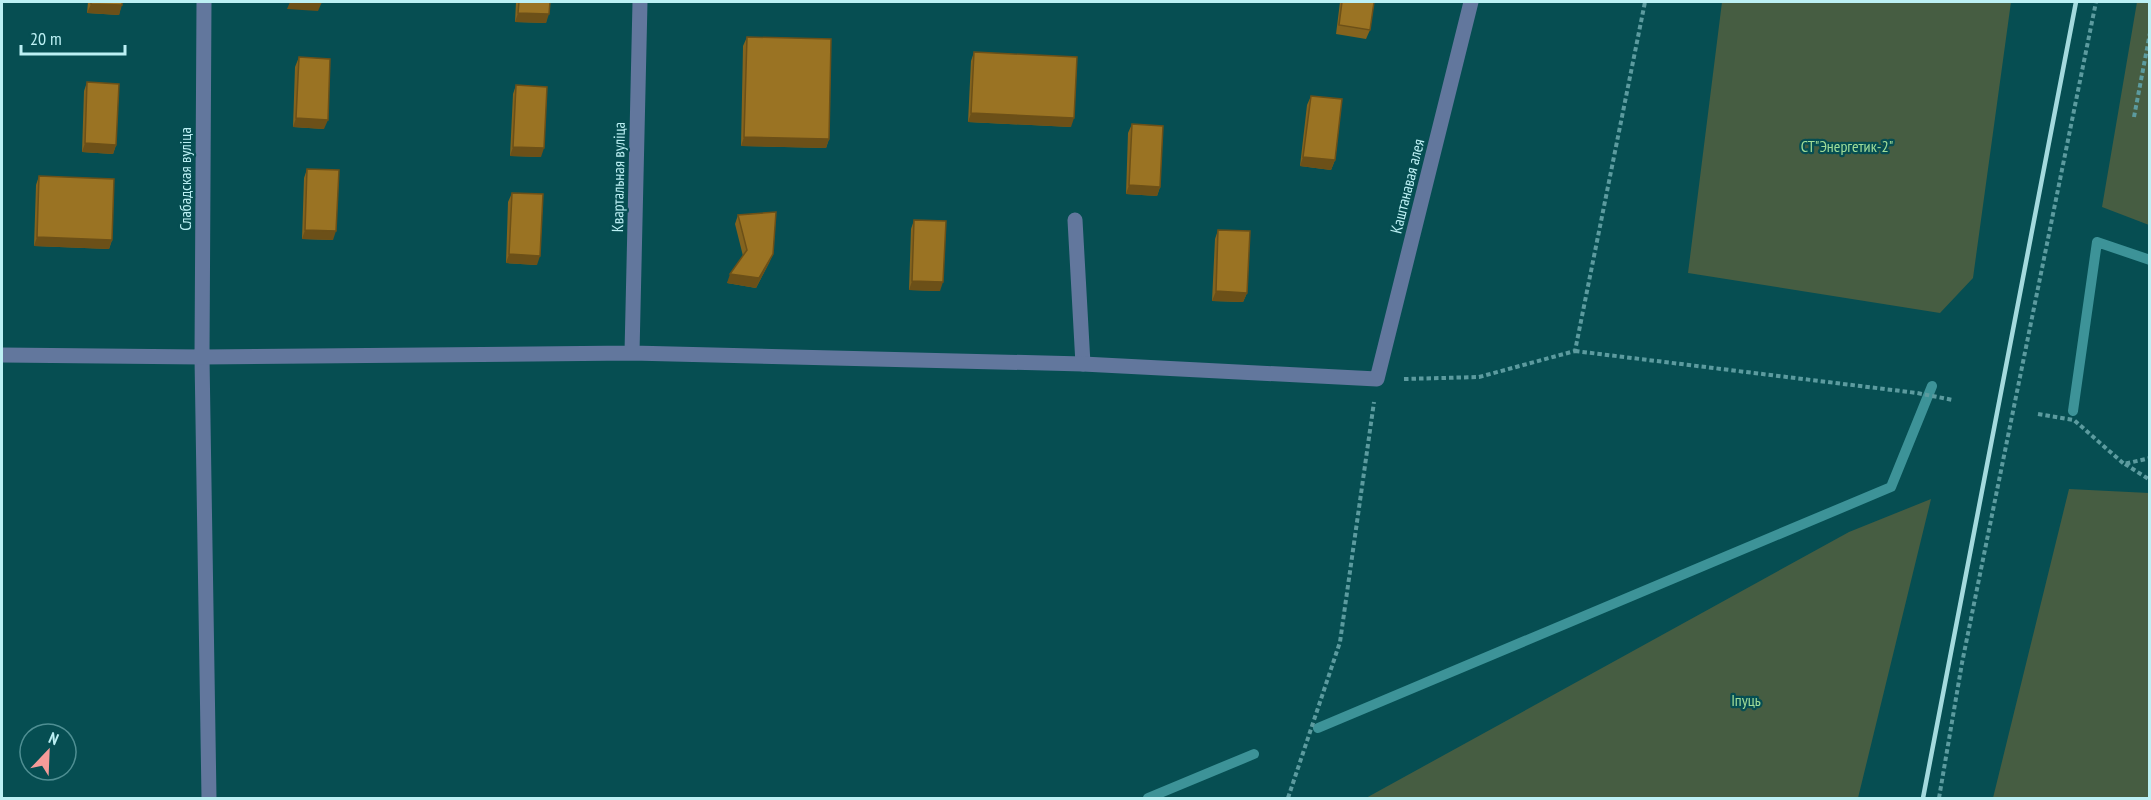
<svg xmlns="http://www.w3.org/2000/svg" width="2151" height="800" font-family="'PT Sans Narrow',sans-serif">
	<rect width="100%" height="100%" fill="#064e52"/>
	<path fill="#465d42" d="M1722 2H2011L1973 278 1940 313 1688 273Z
		M2137 2H2149V225L2102 207Z
		M2069 489 2149 493V798H1993Z
		M1931 499 1858 798H1366L1849 532Z"/>
	<g fill="none" stroke-linecap="round" stroke-linejoin="round">
		<path stroke="#3d9398" stroke-width="10" d="M2073 411 2097 242 2150 260
			M1318 728 1891 487 1932 386
			M1148 798 1254 754"/>
		<path stroke="#5c9b9f" stroke-width="4" stroke-dasharray="4.5 3" stroke-linecap="butt" d="M2134 117 2150 33
			M1575 351 1917 393 1953 400
			M1404 379 1479 377 1575 351 1645 2
			M2038 414 2074 420 2124 464 2150 458
			M2125 464 2150 480
			M1288 798 1340 642 1374 402
			M1939 798 1962 663 2096 2"/>
		<path stroke="#62779d" stroke-width="15" d="M1075 220 1083 364
			M202 357 209 798"/>
		<path stroke="#62779d" stroke-width="15" d="M632 353 640 2
			M2 355 202 357 632 353 1083 364 1377 379 1471 2
			M202 357 204 2"/>
		<path stroke="#a4dade" stroke-width="4.5" d="M1923 798 2076 2"/>
	</g>
	<path fill="#84631e" d="M88 2H122L119 15 87 13Z
		M516 2H550L546 23 515 22Z
		M1340 2H1374L1370 30 1366 39 1336 34Z
		M747 37 829 139 826 148 741 146 743 46Z
		M974 52 1071 127 968 122 971 61Z
		M299 57 324 129 293 127 295 67Z
		M87 82 116 145 113 154 82 152 84 91Z
		M516 85 541 157 510 156 513 94Z
		M1311 96 1335 160 1331 170 1300 166 1307 105Z
		M1132 124 1160 187 1157 196 1126 194 1128 133Z
		M307 169 333 240 302 239 304 178Z
		M39 176 112 240 109 249 34 246 36 185Z
		M512 193 537 265 506 263 508 202Z
		M738 215 773 254 769 263 756 288 727 283 743 256 735 224Z
		M914 220 940 291 909 290 911 229Z
		M1218 230 1247 293 1243 302 1212 301 1215 239Z"/>
	<path fill="#6c5018" d="M290 2H322L318 11 287 9Z
		M91 4 122 5 119 15 87 13Z
		M518 13 549 14 546 23 515 22Z
		M971 113 1074 118 1071 127 968 122Z
		M296 118 328 120 324 129 293 127Z
		M744 137 829 139 826 148 741 146Z
		M85 143 116 145 113 154 82 152Z
		M513 147 544 148 541 157 510 156Z
		M1303 157 1335 160 1331 170 1300 166Z
		M1129 185 1160 187 1157 196 1126 194Z
		M305 230 336 231 333 240 302 239Z
		M37 237 112 240 109 249 34 246Z
		M509 254 540 256 537 265 506 263Z
		M773 254 769 263 756 288 727 283 730 274Z
		M912 281 943 282 940 291 909 290Z
		M1216 291 1247 293 1243 302 1212 301Z"/>
	<path fill="#9a7323" stroke="#6c5018" stroke-width="1.5" d="M91 2H122V5L91 4Z
		M519 2H550L549 14 518 13Z
		M1342 2H1374L1370 30 1339 25Z
		M747 37 831 39 829 139 744 137Z
		M974 52 1077 57 1074 118 971 113Z
		M299 57 330 59 328 120 296 118Z
		M87 82 119 84 116 145 85 143Z
		M516 85 547 87 544 148 513 147Z
		M1311 96 1342 99 1335 160 1303 157Z
		M1132 124 1163 126 1160 187 1129 185Z
		M307 169 339 170 336 231 305 230Z
		M39 176 114 179 112 240 37 237Z
		M512 193 543 194 540 256 509 254Z
		M776 212 773 254 759 278 730 274 747 250 738 215Z
		M914 220 946 221 943 282 912 281Z
		M1218 230 1250 231 1247 293 1216 291Z"/>
	<g text-anchor="middle" dominant-baseline="central" stroke-width="4.5" stroke-linejoin="round" paint-order="stroke">
		<g font-size="16" fill="#a0dc98" stroke="#064e52">
			<text x="1847" y="146">СТ"Энергетик-2"</text>
			<text x="1746" y="700">Іпуць</text>
		</g>
		<g font-size="16" fill="#bcf0f4" stroke="#064e52">
			<text transform="translate(618 177) rotate(-89)">Квартальная вуліца</text>
			<text transform="translate(185 179) rotate(-90)">Слабадская вуліца</text>
			<text transform="translate(1407 186) rotate(-76)">Каштанавая алея</text>
		</g>
	</g>
	<rect width="2151" height="800" fill="none" stroke="#bcf0f4" stroke-width="6"/>
	<g transform="translate(48 752) rotate(23)"><circle r="28" fill="#064e52" stroke="#4f8f93" stroke-width="1.5"/>
	<path d="M0-4.5L10 22L0 15L-10 22Z" fill="#f59b99"/>
	<text y="-9" font-size="16" font-weight="bold" text-anchor="middle" fill="#bcf0f4">N</text>
	</g>
	<path d="M21 45v9h104v-9" fill="none" stroke="#bcf0f4" stroke-width="3"/>
	<text x="30" y="45" font-size="18" fill="#bcf0f4" stroke="#064e52" stroke-width="4.5" paint-order="stroke">20 m</text>
</svg>
